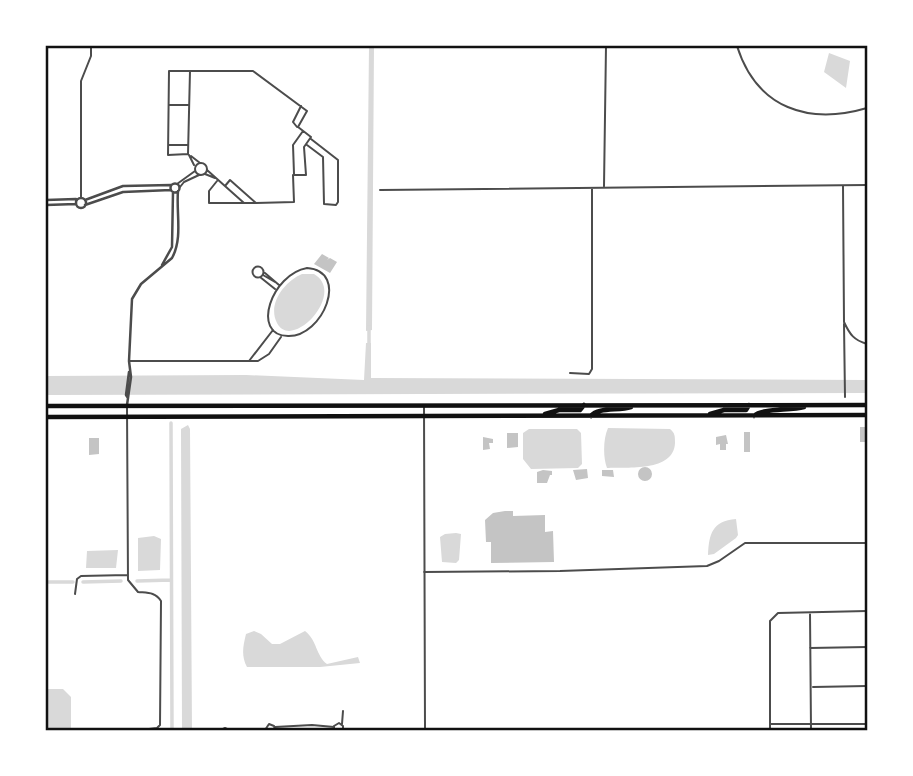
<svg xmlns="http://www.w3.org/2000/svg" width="913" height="776" font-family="'Source Sans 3',sans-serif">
	<rect width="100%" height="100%" fill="#fff"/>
	<path fill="#d9d9d9" d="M369 46H374L372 330 366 331Z
		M829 53 850 61 846 88 824 72Z
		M302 274H314C347 293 292 352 277 323 267 304 285 281 302 274Z
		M366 343H371V378L867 380V393L46 395V376L246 375 364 380Z
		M188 425 190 429 192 730H182L181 429Z
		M608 428 670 429C675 433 675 436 675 443 674 472 627 467 607 468 603 458 603 439 608 428Z
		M529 429H577L581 433 582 464 578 468 531 469 523 459V433Z
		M736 519 738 535 736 538 714 554 708 555C709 534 712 521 736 519Z
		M456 533 461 534 459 560 456 563 442 562 440 537 445 534Z
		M154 536 161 539 160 570 138 571V538Z
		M118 550 116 568H86L87 551Z
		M254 631 261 634 272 644H280L305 631C317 640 316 656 327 664L358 657 360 663 320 667H247C241 656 243 646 246 634Z
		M46 689H63L71 697V730H46Z"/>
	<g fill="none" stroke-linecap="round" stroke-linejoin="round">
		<path stroke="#d9d9d9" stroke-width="3.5" d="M369 348V327
			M171 423 172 730
			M137 581 171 580
			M46 582H73
			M83 582 121 581"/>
	</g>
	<path fill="#c4c4c4" d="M322 254 329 258 327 260 330 258 337 262 330 273 314 264Z
		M860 427H867V442H860Z
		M744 432H750V452H744Z
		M507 433H518V447L507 448Z
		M726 435 728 444H726V450H720V444L716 445V437Z
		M483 437 493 439V443H489L490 449 483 450Z
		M89 438H99V454L89 455Z
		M638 474a7 7 0 1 1 14 0a7 7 0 1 1-14 0Z
		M587 469 588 478 576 480 573 470Z
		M543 470 552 471V475H550L547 483H537V472Z
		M602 470H613L614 477 602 476Z
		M505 511H513V516L545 515V532L553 531 554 562 491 563V542H486L485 520 493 513Z"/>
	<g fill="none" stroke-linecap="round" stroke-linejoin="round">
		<path stroke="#4c4c4c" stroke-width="2" d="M737 46C757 109 809 125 867 108
			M190 71 188 154 168 155 169 71H253L307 111 298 127 311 137 304 147 306 175H293L294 202 256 203
			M170 105H189
			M297 127 293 122 301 106
			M168 145H187
			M307 145 323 157 324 204 336 205 338 202V160L311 139
			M189 155 194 165
			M191 156 200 163
			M195 169a6 6 0 1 1 12 0a6 6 0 1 1-12 0Z
			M207 170 244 203H256L230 180 225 186
			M205 174 215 178
			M294 174 293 145 303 131
			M217 181 209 191V203H244
			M177 184 195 171
			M604 186 606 46
			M843 186 844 322C850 335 854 340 867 344
			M180 187 184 182 199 175
			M380 190 867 185
			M81 197V81L91 56V46
			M252.5 272a5.5 5.5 0 1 1 11 0a5.5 5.5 0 1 1-11 0Z
			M307 268C350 271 323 337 288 336 250 335 272 274 307 268Z
			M265 273 279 285
			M263 275 275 282
			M260 277 275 289
			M844 324 845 397
			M130 361H258L269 354 281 337
			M249 361 273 330
			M570 373 589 374 592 369V188
			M424 406 425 730
			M127 407 128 580 138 592C148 593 155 592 161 601L160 725 157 728 141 730
			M424 572 560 571 707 566 719 561 745 543H867
			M75 594 77 579 81 576 127 575
			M810 613 811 730
			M810 648 867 647
			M813 687 867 686
			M342 724 343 711
			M771 724H867
			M275 727 312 725 334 727
			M221 730 225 728 229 730
			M265 730 269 724 274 726 275 730
			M334 730V726L339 723 343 726V730
			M770 730V621L778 613 867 611"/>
		<path stroke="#4c4c4c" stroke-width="2.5" d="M170.5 188a4.5 4.5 0 1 1 9 0a4.5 4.5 0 1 1-9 0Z
			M76 203a5 5 0 1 1 10 0a5 5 0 1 1-10 0Z
			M46 200 76 199
			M85 200 123 186 171 185
			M46 205 76 204
			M85 205 123 192 171 190
			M162 265 172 247 173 192
			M128 398 126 395 129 372
			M127 405 131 377 129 361 132 299 141 284 172 258C183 238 176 213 178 191"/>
		<path stroke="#111" stroke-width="4.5" d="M46 406 867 405
			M545 414 559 410H580L584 405
			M710 414 724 410H746L749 405
			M591 416C598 407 618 411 631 407
			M754 416C762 408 790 411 804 407
			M46 417 867 415"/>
	</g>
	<rect width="913" height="776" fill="none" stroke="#ffffff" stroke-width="94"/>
	<rect x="47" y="47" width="819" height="682" fill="none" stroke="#111" stroke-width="2.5"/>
</svg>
